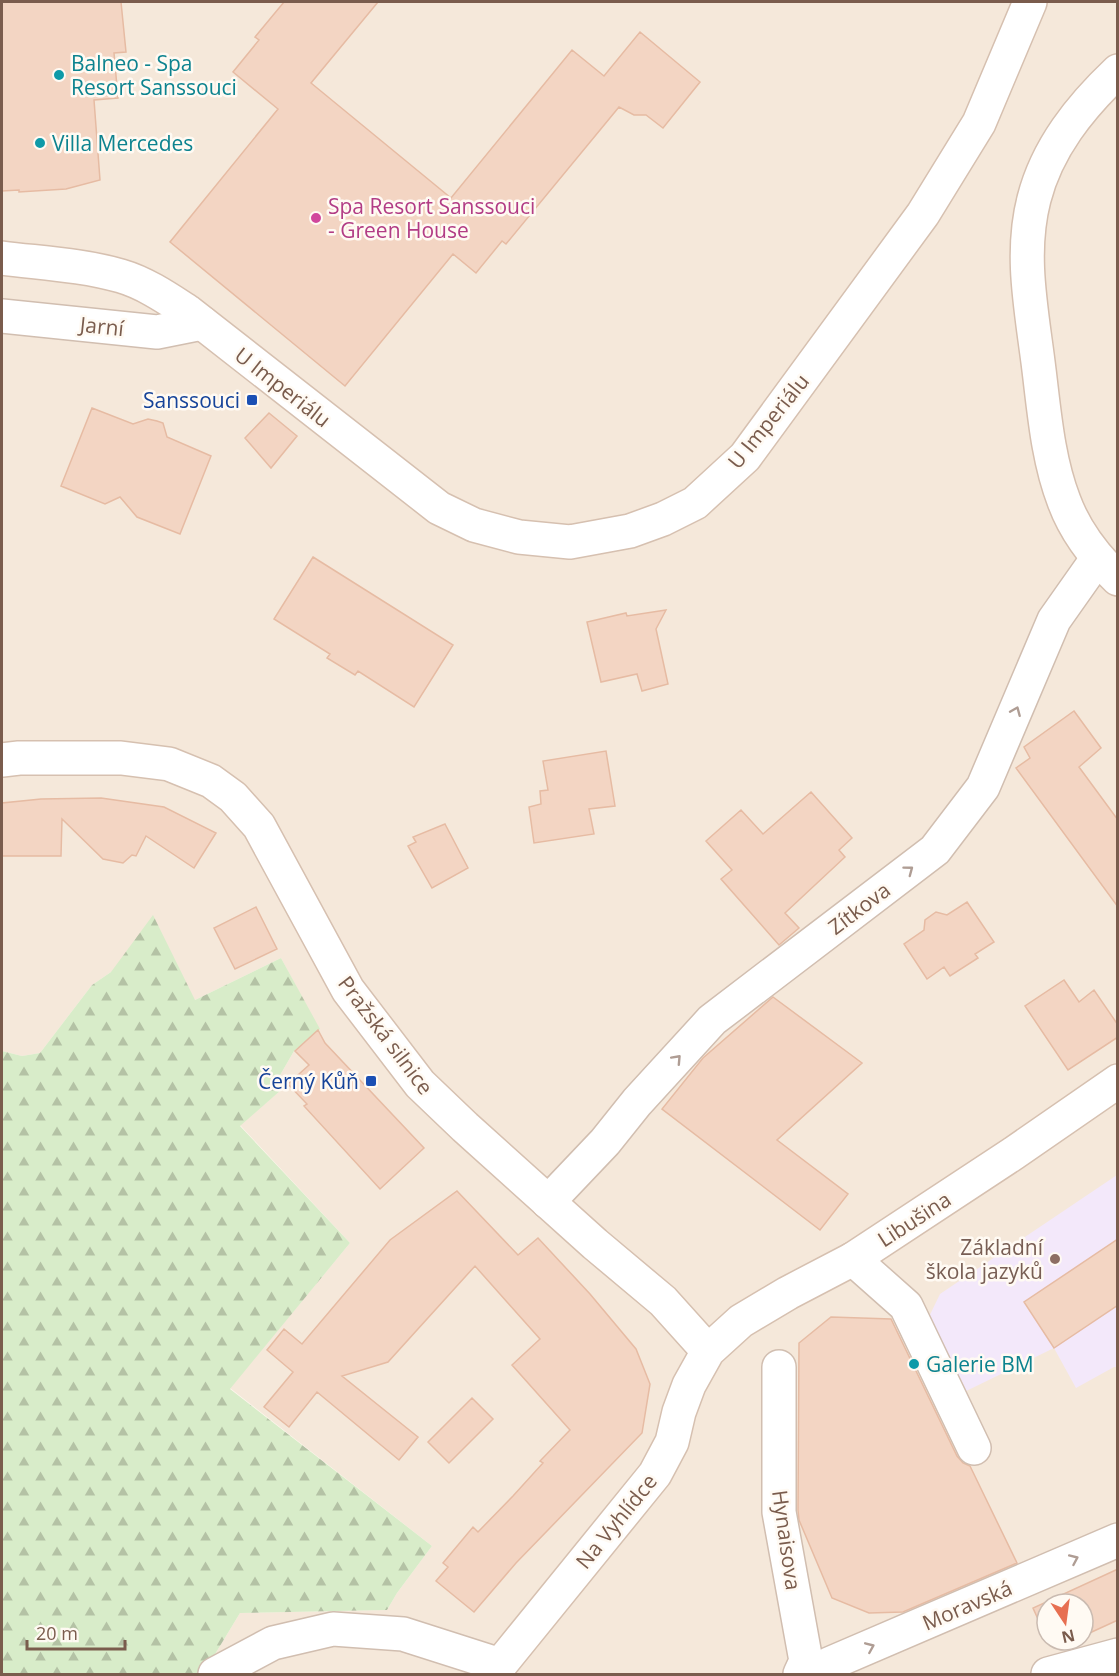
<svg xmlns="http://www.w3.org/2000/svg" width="1119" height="1676" font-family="'Open Sans',sans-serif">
	<defs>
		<pattern id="forest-firs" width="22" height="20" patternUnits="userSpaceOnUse" patternTransform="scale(1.5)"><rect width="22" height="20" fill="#d8ecc9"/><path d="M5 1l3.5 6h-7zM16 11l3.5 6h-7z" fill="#b4c2a5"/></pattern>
	</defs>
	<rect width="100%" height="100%" fill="#fdf6ec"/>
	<path fill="#f5e8da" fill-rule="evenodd" d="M2 2H1117V1674H203L240 1613 387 1610 397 1593 432 1546 230 1388 350 1243 240 1125 287 1085 279 1077 294 1051 319 1029 281 958 195 1000 111 972 92 985 40 1053 22 1056 2 1051ZM1047 1604H1083V1640H1047Z"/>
	<path fill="#f3e8fa" d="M1117 1175V1367H1114L1076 1388 1054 1348 958 1395 925 1325 940 1294Z"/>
	<path fill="url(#forest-firs)" d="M153 915 195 1000 281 958 320 1029 294 1051 279 1077 288 1084 240 1126 350 1243 230 1389 432 1546 397 1593 387 1610 240 1613 203 1674H2V1051L22 1056 40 1053 92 985 111 972Z"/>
	<path fill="#f3d5c3" stroke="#e6bba3" stroke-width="1.5" d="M2 2H121L126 52 114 53 118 98 94 100 100 180 66 189 19 192V190L2 191Z
		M284 2H378L311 83 451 198 572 50 604 76 640 32 700 82 663 128 646 115H634L619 107 506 244 502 241 476 273 453 254 345 386 170 242 278 109 233 72 259 40 255 37Z
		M92 408 133 424 148 419 157 421 163 423 167 437 211 456 180 534 137 517 120 497 105 504 61 486Z
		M269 413 297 436 271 468 245 438Z
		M313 557 453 645 414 707 358 671 355 675 327 658 330 654 274 619Z
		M666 610 656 629 668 684 642 691 637 674 601 682 587 622 626 613 627 616Z
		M1074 711 1101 748 1079 767 1118 820V907L1016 768 1030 758 1024 747Z
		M606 751 615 806 589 809 594 834 534 843 529 807 541 804 540 791 548 790 543 761Z
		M811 792 852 838 839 850 845 857 785 913 799 928 779 945 721 879 732 870 706 841 741 810 763 834Z
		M101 798 164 807 216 833 194 868 146 836 136 856 132 855 123 863 103 859 62 819 61 856H2V803L41 799Z
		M445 824 468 868 432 888 408 846 416 842 413 837Z
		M967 902 994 942 975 954 978 958 950 976 944 967 927 979 904 944 924 930 925 920 936 912 947 915Z
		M256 907 277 949 235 969 214 928Z
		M1064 980 1079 1002 1094 990 1118 1025V1037L1068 1070 1025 1006Z
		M773 997 862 1063 777 1140 848 1194 820 1230 662 1109 703 1058Z
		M318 1030 325 1043 424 1148 380 1189 304 1106 307 1104 288 1084 309 1065 295 1051Z
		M457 1191 518 1255 538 1238 590 1294 636 1349 650 1384 642 1433 516 1563 474 1612 436 1581 448 1567 443 1563 473 1527 478 1532 513 1496 543 1463 540 1461 570 1430 512 1365 540 1339 475 1266 388 1362 342 1376 418 1437 399 1460 317 1392 289 1427 264 1407 293 1372 267 1350 284 1329 302 1344 390 1240Z
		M1118 1239V1305L1054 1348 1024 1302Z
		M831 1317 891 1319 957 1456 963 1463 970 1466 1017 1563 903 1612 869 1613 832 1598 799 1520 798 1510 799 1343Z
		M472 1398 493 1419 449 1463 428 1442Z
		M1118 1569V1620L1083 1636V1604H1047V1639L1033 1608Z"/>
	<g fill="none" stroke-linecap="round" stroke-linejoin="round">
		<g stroke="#d1beb0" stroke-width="36">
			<path id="street" d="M2 316 157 332 202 323
				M548 1202 605 1142 637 1102 712 1020 935 850 983 787 1054 620 1097 559
				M853 1259 906 1306 974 1448
				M779 1367V1512L806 1661 800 1674
				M215 1674 273 1643 333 1629 403 1634 500 1665
				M820 1674 829 1664 1118 1540
				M1048 1674 1118 1655"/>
		</g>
		<g stroke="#d6c0b0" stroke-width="36">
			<path id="secondary" d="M1118 71C1080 107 1047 148 1034 199 1020 253 1031 307 1038 362 1044 408 1047 457 1064 501 1075 531 1094 556 1118 579
				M2 258C41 263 83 265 121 276 145 283 167 298 187 311L439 508 474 525 519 537 570 542 630 531 663 519 695 503 745 457 923 214 979 123 1030 2
				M2 760 19 758H121L169 764 211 781 233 797 259 826 348 990 420 1084 465 1127 595 1244 663 1301 708 1351
				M494 1674 500 1665 655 1474 672 1442 679 1412 689 1385 708 1351 741 1321 788 1293 853 1259 1014 1153 1118 1081"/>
		</g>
		<use href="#street" stroke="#fff" stroke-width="33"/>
		<use href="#secondary" stroke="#fff" stroke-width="33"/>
	</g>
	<defs><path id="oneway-chevron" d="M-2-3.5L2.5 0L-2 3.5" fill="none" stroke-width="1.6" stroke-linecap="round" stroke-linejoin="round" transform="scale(1.5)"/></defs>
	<g stroke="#af9d94">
		<use href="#oneway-chevron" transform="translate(1016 711) rotate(-67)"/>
		<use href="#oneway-chevron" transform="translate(909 870) rotate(-37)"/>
		<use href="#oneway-chevron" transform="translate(677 1059) rotate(-47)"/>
		<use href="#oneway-chevron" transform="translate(1074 1559) rotate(-24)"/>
		<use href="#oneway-chevron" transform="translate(870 1647) rotate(-23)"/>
	</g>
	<g fill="#0f9aa8" stroke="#fffaf3" stroke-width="2">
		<circle cx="59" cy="75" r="6"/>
		<circle cx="40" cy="143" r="6"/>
		<circle cx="914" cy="1364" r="6"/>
	</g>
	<circle fill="#d1479c" stroke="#fffaf3" stroke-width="2" cx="316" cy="218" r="6"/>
	<g fill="#1a4fb4" stroke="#fffaf3" stroke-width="2">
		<rect x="246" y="394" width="12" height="12" rx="3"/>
		<rect x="365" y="1075" width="12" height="12" rx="3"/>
	</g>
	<circle fill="#8d6e63" stroke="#fffaf3" stroke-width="2" cx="1055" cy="1259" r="6"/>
	<g text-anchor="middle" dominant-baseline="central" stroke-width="5" stroke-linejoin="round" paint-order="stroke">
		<g font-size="21" fill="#0d838f" stroke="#fffaf3" text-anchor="start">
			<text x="71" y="63">Balneo - Spa<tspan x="71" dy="24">Resort Sanssouci</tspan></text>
			<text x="52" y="143">Villa Mercedes</text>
			<text x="926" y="1364">Galerie BM</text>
		</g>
		<g font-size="21" fill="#b23c85" stroke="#fffaf3" text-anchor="start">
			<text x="328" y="206">Spa Resort Sanssouci<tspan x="328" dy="24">- Green House</tspan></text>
		</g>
		<g font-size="21" fill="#7a5c4d" stroke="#fffaf3">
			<text transform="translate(102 326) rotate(6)">Jarní</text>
			<text transform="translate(283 387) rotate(38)">U Imperiálu</text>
			<text transform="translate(768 421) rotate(-51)">U Imperiálu</text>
			<text transform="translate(859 908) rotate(-37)">Zítkova</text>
			<text transform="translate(386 1035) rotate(53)">Pražská silnice</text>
			<text transform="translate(914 1219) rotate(-33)">Libušina</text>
			<text transform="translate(616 1521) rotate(-51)">Na Vyhlídce</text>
			<text transform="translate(787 1540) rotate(82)">Hynaisova</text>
			<text transform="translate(967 1605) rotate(-23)">Moravská</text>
		</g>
		<g font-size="21" fill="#164399" stroke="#fffaf3" text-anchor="end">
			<text x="240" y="400">Sanssouci</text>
			<text x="359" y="1081">Černý Kůň</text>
		</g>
		<g font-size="21" fill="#785e54" stroke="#fffaf3" text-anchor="end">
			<text x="1043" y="1247">Základní<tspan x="1043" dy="24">škola jazyků</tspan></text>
		</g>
	</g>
	<rect width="1119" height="1676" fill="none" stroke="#7a5c4d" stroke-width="6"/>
	<g transform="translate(1065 1622) rotate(167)"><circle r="28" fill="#fffaf3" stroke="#cabbb1" stroke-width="1.5"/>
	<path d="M0-4.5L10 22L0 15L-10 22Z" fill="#e76f51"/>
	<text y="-9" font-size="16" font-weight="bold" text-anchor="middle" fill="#7a5c4d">N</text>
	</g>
	<path d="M27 1640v9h98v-9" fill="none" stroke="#7a5c4d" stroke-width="3"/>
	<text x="36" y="1640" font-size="18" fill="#7a5c4d" stroke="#fffaf3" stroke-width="4.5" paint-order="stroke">20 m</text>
</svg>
